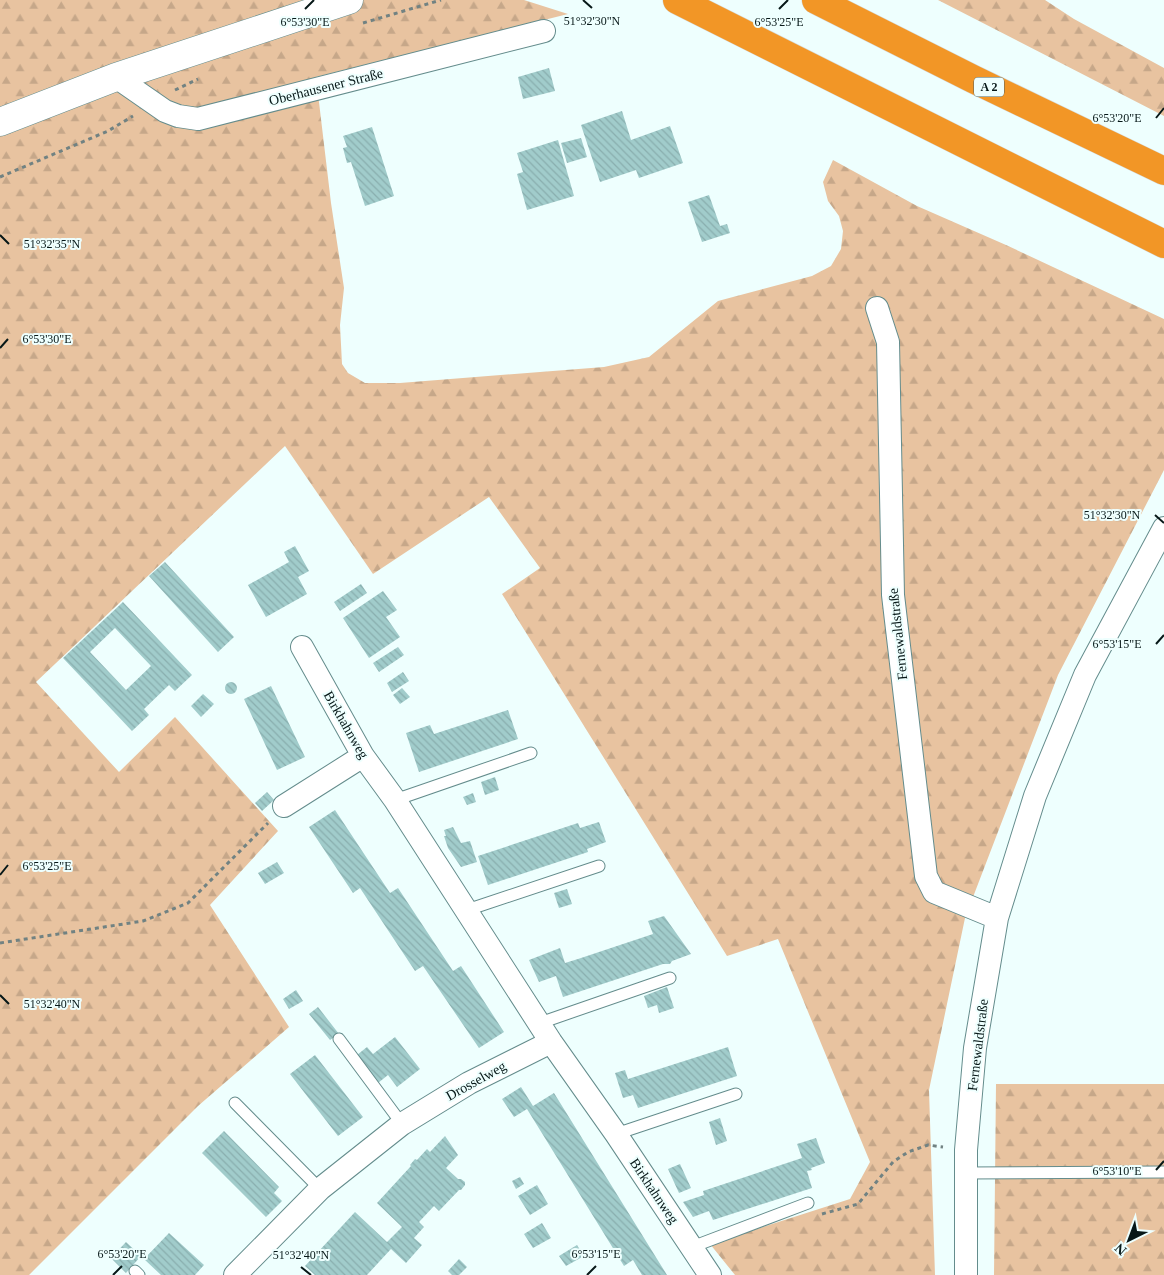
<svg xmlns="http://www.w3.org/2000/svg" width="1164" height="1275" font-family="'Times New Roman',serif">
	<defs>
		<pattern id="forest-firs" width="22" height="20" patternUnits="userSpaceOnUse" patternTransform="scale(1.25)"><rect width="22" height="20" fill="#e8c3a0"/><path d="M5 1l3.5 6h-7zM16 11l3.5 6h-7z" fill="#c6a789"/></pattern>
		<pattern id="building-back-hatch" width="6" height="6" patternUnits="userSpaceOnUse" patternTransform="scale(1.25)"><rect width="6" height="6" fill="#a1cccb"/><path d="M-1 5l2 2M0 0l6 6M5-1l2 2" fill="none" stroke="#89aeae"/></pattern>
	</defs>
	<rect width="100%" height="100%" fill="#eefffe"/>
	<path fill="url(#forest-firs)" d="M0 0H524L568 14 316 77 331 203 344 288 340 325 342 364 348 373 365 383H400L604 367 649 357 718 301 812 276 831 266 841 249 843 231 839 216 828 201 823 182 833 160 917 206 1006 245 1164 319V470L1058 675 965 918 929 1090 935 1275H735L710 1244 850 1199 870 1162 778 939 727 956 502 594 540 568 489 497 373 574 285 446 36 682 119 772 175 717 278 831 210 905 289 1027 198 1106 29 1275H0Z
		M938 0H1045L1074 19 1164 68V116Z
		M996 1084H1164V1275H994Z"/>
	<path fill="url(#building-back-hatch)" fill-rule="evenodd" d="M549 68 555 91 523 99 518 77Z
		M622 111 631 140 670 126 683 163 639 178 636 170 600 182 581 125Z
		M372 127 394 196 365 206 351 162 347 163 343 148 347 147 343 136Z
		M581 138 587 157 567 163 561 143Z
		M558 140 574 196 527 210 517 174 523 172 517 153Z
		M709 195 720 226 727 224 730 233 702 242 688 202Z
		M295 546 309 571 298 577 307 594 266 617 248 585 289 562 284 552Z
		M165 562 234 637 218 652 149 576Z
		M361 584 367 593 340 611 334 602Z
		M383 591 397 610 386 617 400 637 369 658 343 618Z
		M123 602 192 675 175 691 169 685 144 709 149 715 132 731 63 658ZM115 628 151 666 126 690 90 652Z
		M398 647 404 655 379 672 373 663Z
		M403 672 409 681 392 692 387 683Z
		M225 688a6 6 0 1 1 12 0a6 6 0 1 1-12 0Z
		M271 686 305 757 277 770 244 699Z
		M402 688 410 697 400 704 393 695Z
		M203 694 214 704 201 717 191 706Z
		M508 710 518 739 419 772 406 733 430 725 434 734Z
		M495 777 499 790 485 795 481 782Z
		M267 792 274 800 262 811 255 803Z
		M473 793 476 802 467 805 463 797Z
		M335 810 390 893 398 888 453 971 461 966 504 1032 479 1048 423 966 415 971 360 888 353 893 309 827Z
		M599 822 606 842 587 849 588 852 488 885 478 856 578 823 580 828Z
		M453 827 461 843 470 841 477 862 461 867 448 848 444 836H446L444 830Z
		M277 862 284 873 265 884 258 873Z
		M567 889 572 904 559 908 554 893Z
		M664 916 691 954 672 961 670 964H663L563 997 556 976 539 982 529 960 560 948 565 963 578 959 653 934 648 921Z
		M667 987 674 1008 659 1013 657 1005 648 1008 644 996Z
		M296 990 303 1001 289 1009 283 999Z
		M318 1007 339 1034 330 1040 309 1014Z
		M395 1037 420 1069 397 1087 388 1075 378 1083 357 1055 367 1047 373 1054Z
		M728 1047 737 1076 638 1108 633 1095 623 1098 615 1073 625 1070 628 1079Z
		M315 1055 363 1117 338 1136 290 1074Z
		M521 1087 533 1106 554 1093 667 1275H642L633 1260 624 1266 527 1109 514 1117 502 1099Z
		M720 1118 727 1141 716 1145 709 1122Z
		M224 1131 279 1187 274 1193 282 1201 266 1217 202 1153Z
		M445 1136 458 1155 446 1168 458 1179H461L465 1182V1185L461 1190H459L439 1211 434 1206 419 1222 424 1227 414 1238 422 1245 406 1263 391 1249 367 1275H315L305 1266 355 1212 387 1242 402 1227 377 1203 411 1166 410 1165 415 1159 417 1160 427 1149 430 1152Z
		M816 1138 825 1163 811 1168 812 1170 807 1171 812 1188 713 1220 709 1211 693 1217 683 1202 704 1195 703 1191 802 1158 797 1144Z
		M680 1164 691 1188 679 1193 668 1169Z
		M520 1177 524 1184 516 1189 512 1181Z
		M537 1185 548 1204 530 1215 518 1196Z
		M542 1223 551 1238 533 1248 524 1234Z
		M169 1233 204 1265 195 1275H161L144 1259Z
		M126 1242 141 1256 126 1273 111 1258Z
		M577 1245 584 1256 566 1266 559 1256Z
		M459 1259 467 1267 459 1275H452L448 1271Z"/>
	<g fill="none" stroke-linecap="round" stroke-linejoin="round">
		<g stroke="#648c8c" stroke-width="13">
			<path id="lane" d="M395 800 531 753
				M467 910 599 866
				M540 1023 670 978
				M339 1039 402 1124
				M235 1103 320 1189
				M616 1134 736 1094
				M965 1173 1164 1172
				M692 1247 808 1203
				M135 1271 139 1275"/>
		</g>
		<g stroke="#648c8c" stroke-width="24">
			<path id="street" d="M116 77 165 111 178 116 198 119 544 31
				M877 308 888 342 893 595 926 876 934 892 997 918
				M302 647 363 756 395 800 551 1042 616 1134 710 1275
				M284 806 363 756
				M235 1275 320 1189 402 1124 469 1083 551 1042
				M966 1275V1150L975 1048 997 918 1035 796 1085 675 1164 528"/>
		</g>
		<g stroke="#648c8c" stroke-width="29">
			<path id="secondary" d="M0 122 116 77 349 0"/>
		</g>
		<g stroke="#d7dada" stroke-width="29">
			<path id="highway" d="M677 0 1164 244
				M816 0 973 79 1164 171"/>
		</g>
		<path stroke="#718282" stroke-width="3" stroke-dasharray="4 4" stroke-linecap="butt" d="M363 23 441 0
			M175 90 198 79
			M0 177 108 131 133 116
			M0 943 143 921 188 903 268 823
			M822 1214 858 1204 893 1162 908 1152 928 1145 943 1147"/>
		<use href="#lane" stroke="#fff" stroke-width="11"/>
		<use href="#street" stroke="#fff" stroke-width="22"/>
		<use href="#secondary" stroke="#fff" stroke-width="28"/>
		<use href="#highway" stroke="#f29626" stroke-width="28"/>
	</g>
	<path fill="none" stroke="#071818" stroke-width="2" d="M583 0 592 8M305 9 314 0M779 9 788 0M1156 118 1164 108M0 235 9 244M0 348 8 339M1155 515 1164 523M1156 644 1164 635M0 875 8 865M0 995 9 1004M1156 1170 1164 1161M301 1267 311 1275M113 1275 122 1266M587 1275 596 1266"/>
	<g text-anchor="middle" dominant-baseline="central" stroke-width="4" stroke-linejoin="round" paint-order="stroke">
		<rect fill="#eefffe" stroke="#4c5d5d" stroke-width="1" x="974" y="77.5" width="30" height="19" rx="4"/>
		<g font-size="12" font-weight="bold" fill="#071818">
			<text x="989" y="87">A 2</text>
		</g>
		<g font-size="14" fill="#071818" stroke="#eefffe">
			<text transform="translate(326 87) rotate(-14)">Oberhausener Straße</text>
			<text transform="translate(898 634) rotate(-96)">Fernewaldstraße</text>
			<text transform="translate(346 725) rotate(60)">Birkhahnweg</text>
			<text transform="translate(978 1045) rotate(-83)">Fernewaldstraße</text>
			<text transform="translate(476 1081) rotate(-29)">Drosselweg</text>
			<text transform="translate(654 1191) rotate(56)">Birkhahnweg</text>
		</g>
	</g>
	<g font-size="12" text-anchor="middle" fill="#071818" stroke="#eefffe" stroke-width="4" stroke-linejoin="round" paint-order="stroke">
		<text x="592" y="25">51°32'30"N</text>
		<text x="305" y="26">6°53'30"E</text>
		<text x="779" y="26">6°53'25"E</text>
		<text x="1117" y="122">6°53'20"E</text>
		<text x="52" y="248">51°32'35"N</text>
		<text x="47" y="343">6°53'30"E</text>
		<text x="1112" y="519">51°32'30"N</text>
		<text x="1117" y="648">6°53'15"E</text>
		<text x="47" y="870">6°53'25"E</text>
		<text x="52" y="1008">51°32'40"N</text>
		<text x="1117" y="1175">6°53'10"E</text>
		<text x="122" y="1258">6°53'20"E</text>
		<text x="596" y="1258">6°53'15"E</text>
		<text x="301" y="1259">51°32'40"N</text>
	</g>
	<g transform="translate(1129 1240) rotate(222)" stroke="#eefffe" stroke-width="4" paint-order="stroke">
	<path d="M0-4L9 19L0 12L-9 19Z" fill="#071818"/>
	<text y="-8" font-size="14" font-weight="bold" text-anchor="middle" fill="#071818">N</text>
	</g>
</svg>
